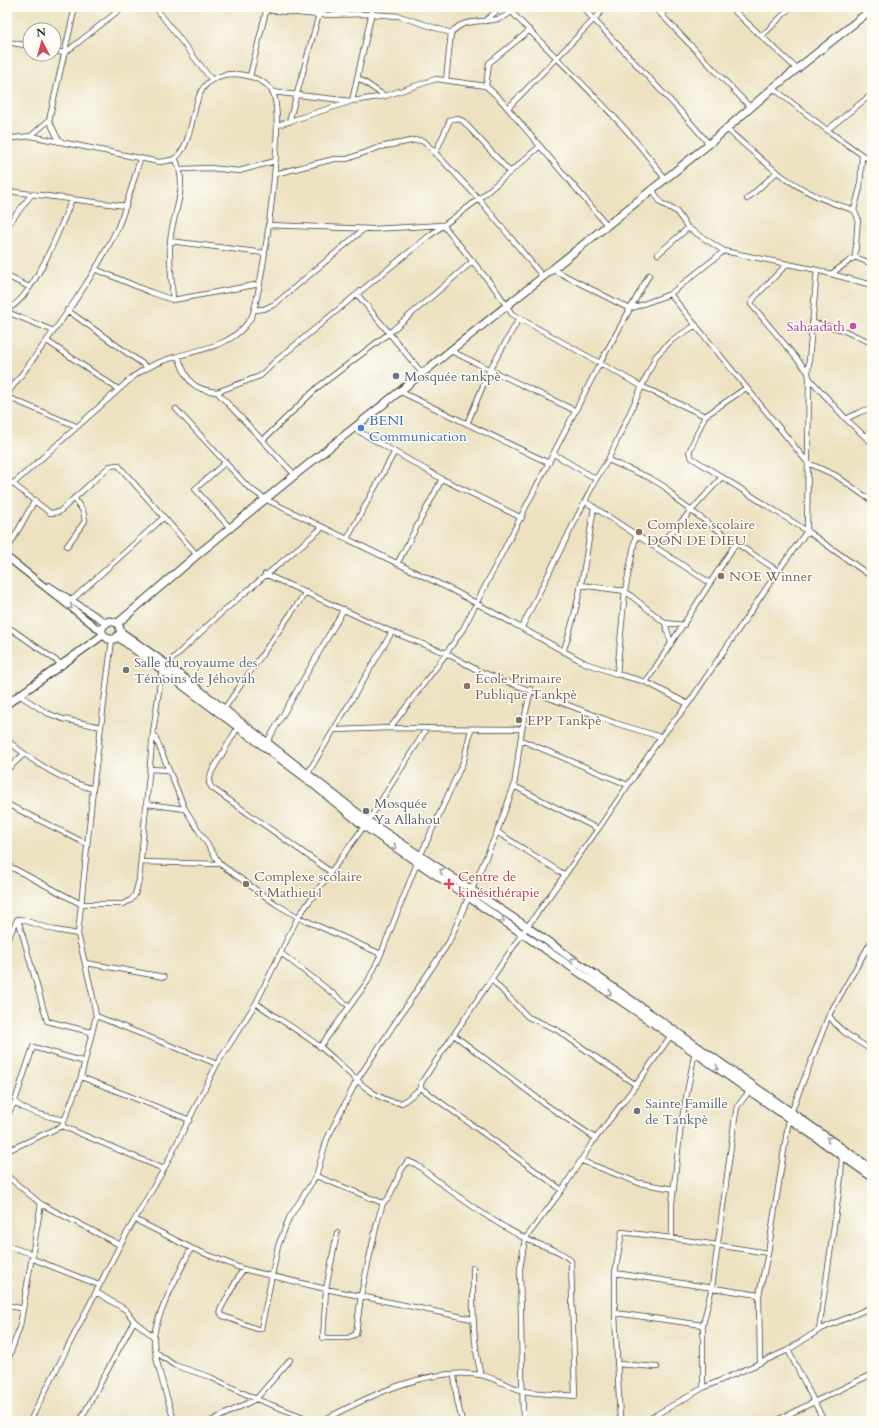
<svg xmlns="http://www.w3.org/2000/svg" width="879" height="1428" font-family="Cardo,serif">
	<rect width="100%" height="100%" fill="#fdfcf7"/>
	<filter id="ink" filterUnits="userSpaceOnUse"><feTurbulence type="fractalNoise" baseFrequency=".025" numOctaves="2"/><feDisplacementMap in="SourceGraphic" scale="8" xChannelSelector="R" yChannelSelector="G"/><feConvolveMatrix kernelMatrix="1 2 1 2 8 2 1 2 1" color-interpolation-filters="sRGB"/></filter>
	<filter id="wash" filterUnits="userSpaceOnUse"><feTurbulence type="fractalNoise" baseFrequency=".012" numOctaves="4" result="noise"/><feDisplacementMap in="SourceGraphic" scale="16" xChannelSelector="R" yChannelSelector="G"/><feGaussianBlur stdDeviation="0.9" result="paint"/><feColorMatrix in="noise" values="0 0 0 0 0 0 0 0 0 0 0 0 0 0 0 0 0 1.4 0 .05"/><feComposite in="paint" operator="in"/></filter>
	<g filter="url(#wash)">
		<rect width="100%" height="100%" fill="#ece2c1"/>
	</g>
	<g filter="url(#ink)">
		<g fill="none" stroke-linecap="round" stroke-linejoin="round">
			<g stroke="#3b3a35" stroke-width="6">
				<path id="minor" d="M155 7 211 79
					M507 7C560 64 620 115 665 179
					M582 7 684 115 709 144
					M654 7 751 108
					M730 7 797 69
					M266 10 319 15 371 14 399 16 451 33
					M662 14 669 7
					M485 21 501 7
					M762 36 791 7
					M7 42 30 46
					M54 51 65 53 123 7
					M250 76 267 7
					M358 78 385 96
					M446 80 451 33C454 30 457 27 461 25 478 18 497 25 511 12
					M486 86 489 63 530 30
					M773 88 827 130 872 162
					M272 92 351 101
					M352 101 373 7
					M508 108 606 7
					M49 120 57 137 62 142
					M289 122 321 7
					M278 125 352 101 385 96 436 79 486 86 499 98 607 225
					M727 129C770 168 797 194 854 210
					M827 130 872 94
					M7 135 14 138 31 136 159 162C164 161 170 161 174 159 179 156 181 152 184 147 199 118 188 77 232 74 245 74 265 79 272 91 287 114 263 283 253 313 252 318 248 322 245 326 227 347 200 349 175 357 160 361 147 367 134 376L14 483
					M31 136 49 120 75 7
					M435 154 450 120 456 118 463 121 510 172
					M181 169 210 168 239 171 275 161
					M275 174 334 159H347L380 147 416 140 424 141 479 199 543 277
					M652 189 661 203 676 211 688 228 724 251 817 270
					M7 191 126 206
					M747 199 776 173
					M268 225 373 229 443 225 496 290 512 314 641 386 705 416
					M7 226 32 194
					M170 241 264 253
					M724 251 670 294 808 463 835 475 872 501
					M658 254 688 228
					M855 257 872 264
					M787 264 754 298 751 304 808 372
					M95 269 150 292 173 300 260 284
					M552 269 630 309 670 294
					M831 274 872 285
					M7 276 29 287
					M357 294 422 373
					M173 300C172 281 169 261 170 242 172 213 190 187 175 158
					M7 309C33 300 62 224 72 199
					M67 310 147 367
					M254 310 264 309 275 304 364 229
					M7 312 54 331
					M813 323 840 329 872 343
					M47 341 118 389
					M451 351 576 411
					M178 356C186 379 191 390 217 392L295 475
					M809 378 846 419 872 443
					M746 388 705 416 689 452 692 458 807 531 872 577
					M217 392 260 376 277 360 357 294 429 236 479 199 540 146
					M401 392 549 463
					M7 394C45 343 90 286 117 229 127 206 133 182 140 159
					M7 397 76 426
					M176 409 247 486 265 499 454 591 585 663 617 674
					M846 419 860 412 872 408
					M467 424 490 369 519 319
					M353 428 442 479 522 518
					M865 437 872 429
					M263 440 318 387 388 334 473 261
					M554 454 596 479
					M608 460 650 478 665 487 679 502 736 543 778 571
					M226 462 195 489 230 528
					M7 479 50 513 59 512 110 466 118 465 197 555
					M586 502 710 583
					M636 535 625 591 617 674 646 682 688 704
					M347 539 394 453
					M67 546 85 521 83 511 74 498
					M653 546 670 534 721 478
					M7 550 35 500
					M397 564 442 479
					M265 574 392 632 446 653 479 671 615 723 661 737
					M581 585 625 591 665 623 684 625
					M72 600 163 518
					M665 623 671 643
					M7 626 61 664
					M522 627 596 479 608 460 656 356 672 340 696 325
					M563 652C580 605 586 556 594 507
					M646 682 736 543
					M19 695 47 713 63 719 101 727
					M224 709 306 592
					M238 727 211 773 209 783 212 788 331 872
					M390 728 438 665 463 629 600 363 649 275
					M336 730 390 728 522 729
					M154 734 185 809 220 864 276 904 298 917 381 954
					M7 740C33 762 60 780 93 789
					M521 740 628 785
					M266 744 344 609
					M150 769 168 770
					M7 770 24 754
					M308 773 392 632
					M514 786 598 829
					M7 804 87 844
					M147 804 185 809
					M497 832 565 875
					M141 862 220 864
					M7 865 81 904H123L131 900 135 895 139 880 153 733 162 669 221 613 323 527
					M18 919 47 1021 91 1032
					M7 941 17 920 20 919 55 930 78 934
					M281 953 349 1006
					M86 963 164 977
					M492 980 528 1017 557 1030 636 1085
					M256 1003C277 1018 299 1031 319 1046 342 1063 371 1103 402 1103L421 1088V1083L522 934 598 829 661 737 688 704 778 571 807 531 809 378 808 372 817 270 831 274 855 257 858 218 854 210 860 188 862 155
					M829 1015C838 1031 857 1041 872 1050
					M96 1016 217 1064
					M454 1035 545 1104 595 1138
					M320 1047 368 981 381 954 417 863 464 760 471 729
					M81 1077 190 1120
					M421 1088 562 1190
					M7 1117 15 1101
					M64 1120C52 1117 22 1112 15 1101L33 1047 85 1062
					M62 1126 164 1169
					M7 1151 62 1126 81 1077 96 1016 92 993 78 934 93 789 112 640
					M582 1161 639 1183 674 1189
					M7 1176 41 1204 120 1245
					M316 1176 383 1203
					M136 1220 191 1248 243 1269 326 1289 472 1319
					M672 1238V1203L681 1124 695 1051
					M7 1246 33 1254
					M33 1259 99 1285
					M473 1268C473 1305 472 1340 481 1375
					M243 1269 220 1310 221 1314 223 1316 257 1329H261L278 1246 289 1218 316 1176 327 1139 357 1080 449 942 497 832 514 786 522 729 531 689
					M615 1273 759 1295
					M96 1292 126 1310 134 1321 154 1337
					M7 1305 23 1309
					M615 1313 703 1325
					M819 1330 841 1177 842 1154
					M788 1350 824 1421
					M157 1353 174 1365 210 1377 256 1399 314 1421
					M7 1363 20 1326 41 1204
					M760 1363 759 1295 768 1253 789 1118 829 1015 872 940
					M617 1364 657 1367
					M454 1375 457 1400 462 1421
					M703 1388V1325L712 1287 734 1124 737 1107 751 1089
					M30 1421 120 1245 164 1169 217 1064 256 1003 298 917 368 821 427 728
					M80 1421 134 1321
					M174 1421C168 1399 153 1357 154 1337 155 1317 182 1268 191 1248
					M211 1421 256 1399 290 1360
					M322 1421C367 1397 428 1366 481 1375 495 1378 509 1387 524 1391 540 1394 558 1394 575 1396L571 1261C559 1248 539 1246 524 1238 486 1218 451 1192 417 1165L408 1161 402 1169 388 1199 383 1203 377 1223 361 1295 356 1334 348 1338H323L326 1289 337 1233
					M523 1421 520 1269 525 1239 562 1190 592 1143 636 1085 672 1034
					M620 1421 615 1313V1273L622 1232 672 1238 768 1253
					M645 1421 703 1388 760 1363 788 1350 819 1330 872 1307
					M775 1421 872 1374"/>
			</g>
			<g stroke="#3b3a35" stroke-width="8">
				<path id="tertiary" d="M7 557 102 632
					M49 586 105 622"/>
			</g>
			<g stroke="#3b3a35" stroke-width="9">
				<path id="secondary" d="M118 623 197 555 295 475 709 144 773 88 872 9
					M121 632 115 639H108L102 633V627L109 621 118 623 121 632 166 664 368 821 527 927 872 1169
					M118 637 307 779 364 826 646 1018 872 1177
					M7 704 103 635"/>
			</g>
			<use href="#minor" stroke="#fff" stroke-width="4.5"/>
			<use href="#tertiary" stroke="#fff" stroke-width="6"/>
			<use href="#secondary" stroke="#fff" stroke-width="7"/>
		</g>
		<defs><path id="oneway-chevron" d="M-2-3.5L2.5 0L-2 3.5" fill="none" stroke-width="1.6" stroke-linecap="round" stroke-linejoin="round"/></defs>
		<g stroke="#999">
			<use href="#oneway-chevron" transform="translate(70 607) rotate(39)"/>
			<use href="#oneway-chevron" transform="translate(394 847) rotate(35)"/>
			<use href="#oneway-chevron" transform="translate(442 871) rotate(-146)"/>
			<use href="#oneway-chevron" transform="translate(502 920) rotate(35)"/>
			<use href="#oneway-chevron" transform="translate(573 960) rotate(-145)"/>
			<use href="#oneway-chevron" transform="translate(609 993) rotate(34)"/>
			<use href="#oneway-chevron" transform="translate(716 1068) rotate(34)"/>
			<use href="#oneway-chevron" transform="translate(829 1139) rotate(-143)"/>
		</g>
	</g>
	<circle fill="#d1479c" stroke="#fdfcf7" stroke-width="1.5" cx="853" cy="326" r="4"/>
	<g fill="#6b7280" stroke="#fdfcf7" stroke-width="1.5">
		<circle cx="396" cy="376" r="4"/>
		<circle cx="126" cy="670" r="4"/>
		<circle cx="366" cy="811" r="4"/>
		<circle cx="637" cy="1111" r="4"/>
	</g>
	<circle fill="#3f7fe0" stroke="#fdfcf7" stroke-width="1.5" cx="361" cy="428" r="4"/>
	<g fill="#8d6e63" stroke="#fdfcf7" stroke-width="1.5">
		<circle cx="639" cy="532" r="4"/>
		<circle cx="721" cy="576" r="4"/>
		<circle cx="467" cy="686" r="4"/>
		<circle cx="519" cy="720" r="4"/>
		<circle cx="246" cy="884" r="4"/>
	</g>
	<path fill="#e0444e" stroke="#fdfcf7" stroke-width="1.5" d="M447 878h4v4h4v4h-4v4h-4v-4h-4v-4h4z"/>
	<g text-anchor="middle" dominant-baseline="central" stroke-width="3" stroke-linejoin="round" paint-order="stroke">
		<g font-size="14" fill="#b23c85" stroke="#fdfcf7" text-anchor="end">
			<text x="845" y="326">Sahaadath</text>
		</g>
		<g font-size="14" fill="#5b616d" stroke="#fdfcf7" text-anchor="start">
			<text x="404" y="376">Mosquée tankpè</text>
			<text x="134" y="662">Salle du royaume des<tspan x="134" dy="16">Témoins de Jéhovah</tspan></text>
			<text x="374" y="803">Mosquée<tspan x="374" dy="16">Ya Allahou</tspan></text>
			<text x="645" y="1103">Sainte Famille<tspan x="645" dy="16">de Tankpè</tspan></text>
		</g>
		<g font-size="14" fill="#366cbe" stroke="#fdfcf7" text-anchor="start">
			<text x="369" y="420">BENI<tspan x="369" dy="16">Communication</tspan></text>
		</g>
		<g font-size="14" fill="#785e54" stroke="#fdfcf7" text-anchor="start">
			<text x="647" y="524">Complexe scolaire<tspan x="647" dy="16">DON DE DIEU</tspan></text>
			<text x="729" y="576">NOE Winner</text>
			<text x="475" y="678">École Primaire<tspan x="475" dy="16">Publique Tankpè</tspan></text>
			<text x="527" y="720">EPP Tankpè</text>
			<text x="254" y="876">Complexe scolaire<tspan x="254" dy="16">st Mathieu1</tspan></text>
		</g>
		<g font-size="14" fill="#be3a42" stroke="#fdfcf7" text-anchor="start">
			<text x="458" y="876">Centre de<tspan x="458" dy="16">kinésithérapie</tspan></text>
		</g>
	</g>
	<rect width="879" height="1428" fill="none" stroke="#fdfcf7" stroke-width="24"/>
	<g transform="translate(42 42) rotate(354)"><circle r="19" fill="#fdfcf7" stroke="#a3a29f"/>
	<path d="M0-3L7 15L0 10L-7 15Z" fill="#d1495b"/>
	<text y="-6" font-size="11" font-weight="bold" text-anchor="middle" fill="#1c1c1c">N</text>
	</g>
</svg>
